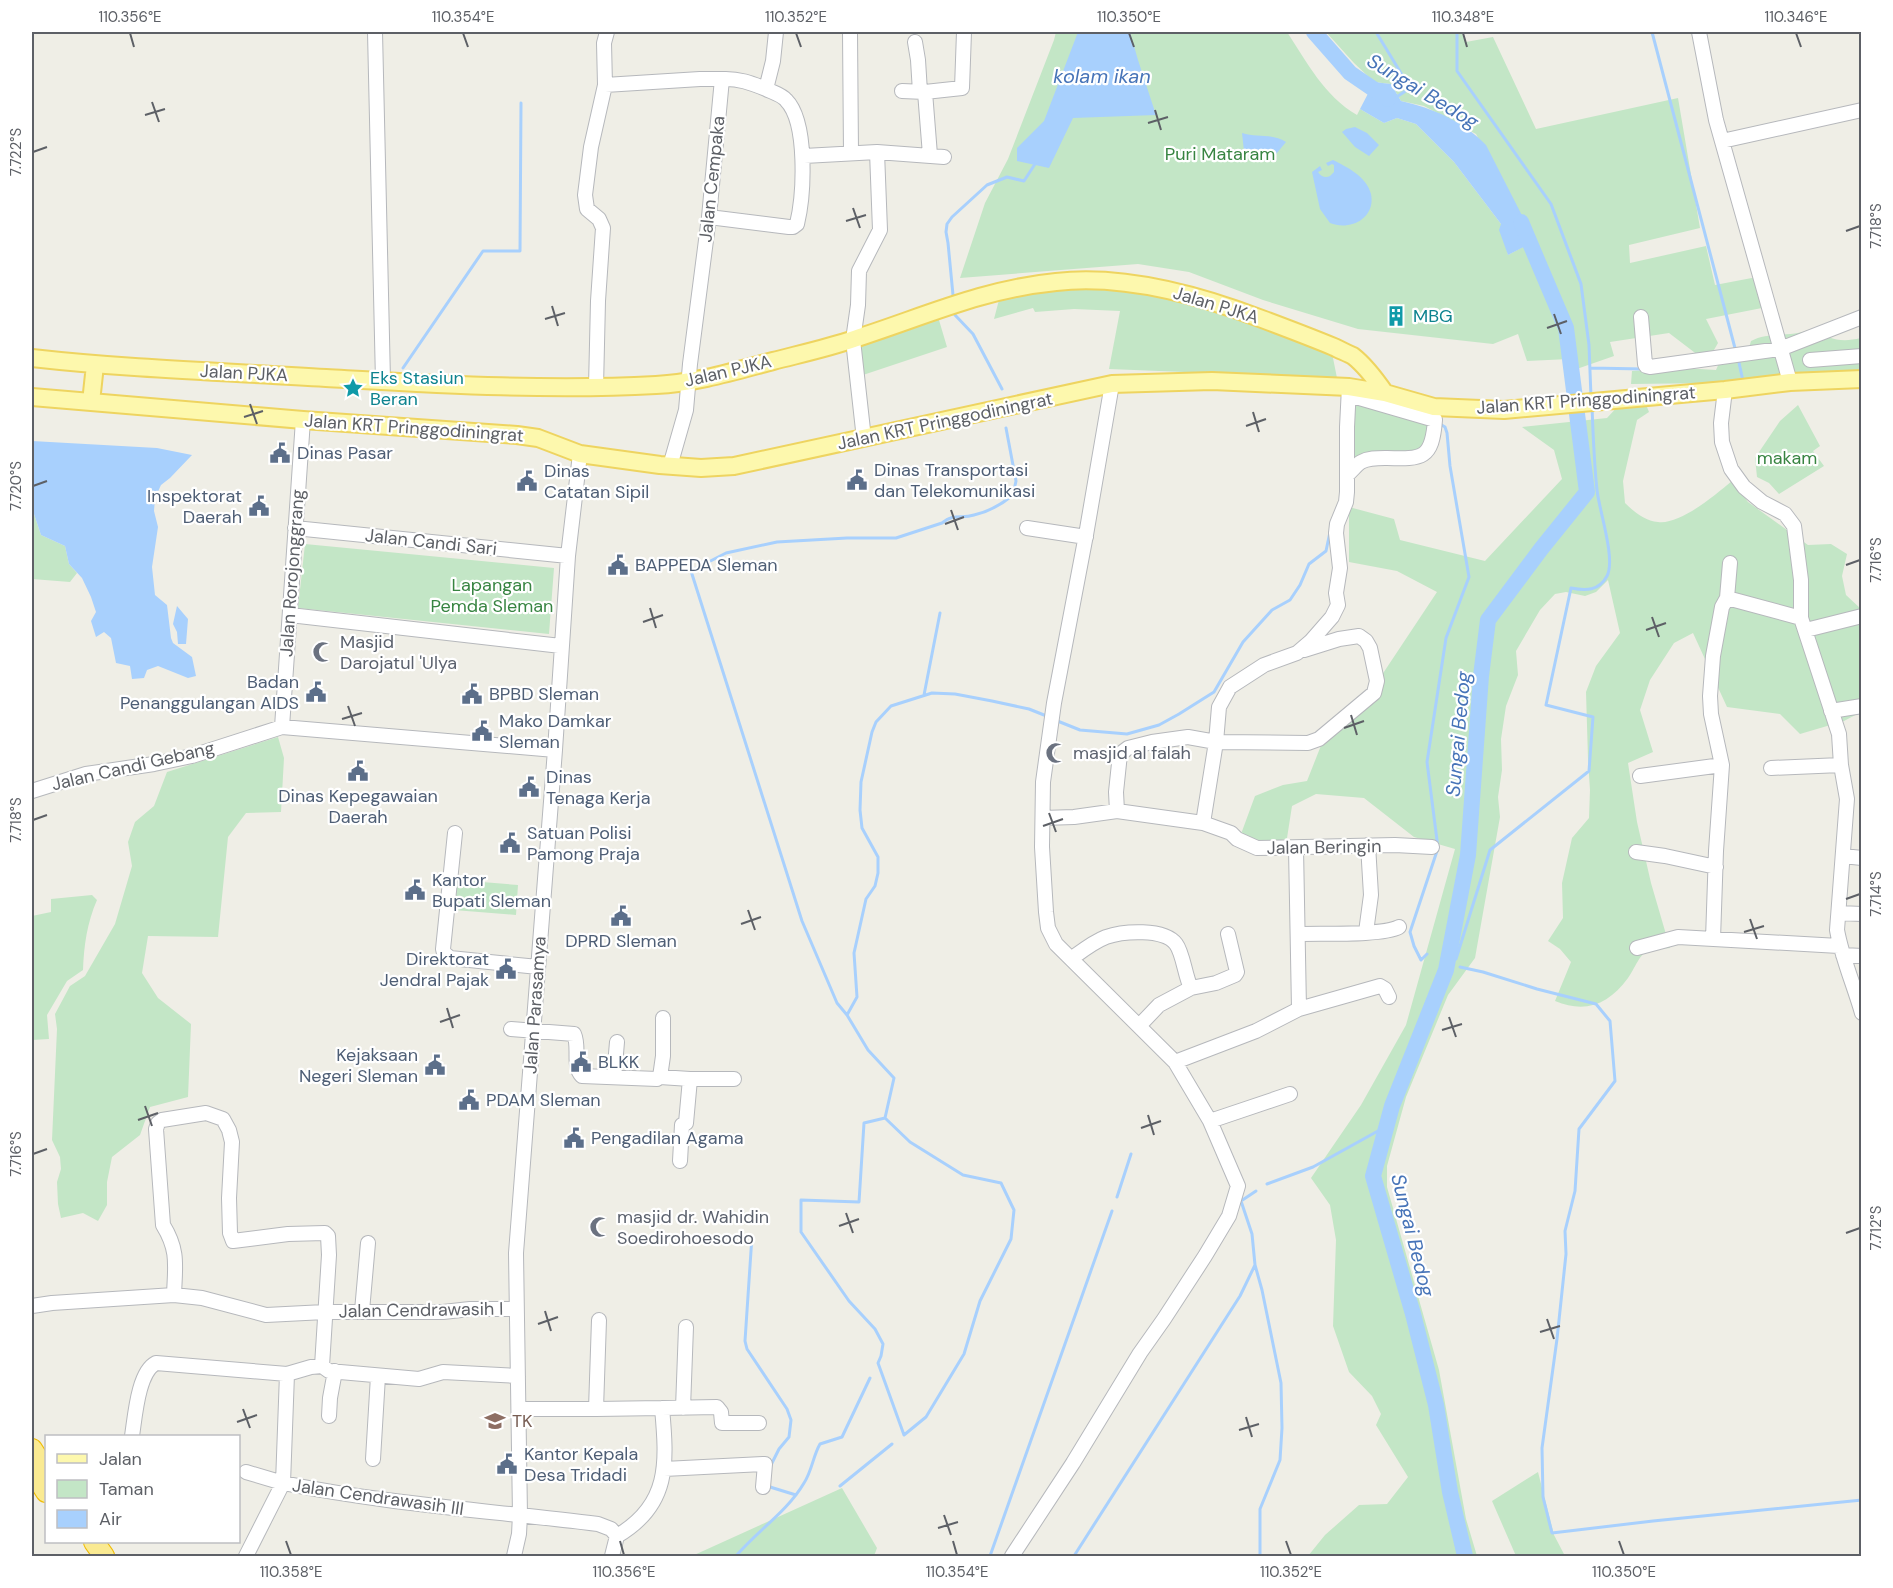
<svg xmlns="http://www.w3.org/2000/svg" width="1893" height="1588" font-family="'DM Sans',sans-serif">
	<rect width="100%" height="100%" fill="#efeee6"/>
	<path fill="#c3e6c6" d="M1056 32H1287C1307 62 1324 96 1357 115L1360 109 1384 123 1397 118 1416 124 1454 162 1501 224 1508 255 1534 241 1476 134 1424 106 1401 101 1391 84 1374 82 1354 63 1326 32H1461L1466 42 1493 37 1536 129 1678 98 1700 228 1629 245 1630 263 1706 246 1715 285 1757 277 1767 307 1706 319 1718 343 1707 362 1669 333 1610 342 1614 356 1571 371 1569 359 1527 361 1518 334 1493 344 1358 329 1263 300 1189 272 1138 264 960 278 985 203 1008 159 1054 40Z
		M1054 287H1103L1143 292 1236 315 1332 353 1337 378 1109 369 1120 311 1074 309 1035 312 1033 308 994 319 1000 296Z
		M936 310 947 347 857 377 853 340Z
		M1811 329C1830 339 1840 343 1861 338V373L1714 383 1631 384 1632 371 1683 368 1716 370 1720 361 1746 358 1751 341C1769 331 1792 338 1811 329Z
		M1349 397 1433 418 1428 449 1386 458 1347 475Z
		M1645 402 1649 412 1637 420 1623 481 1625 503C1634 512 1645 521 1658 522 1680 525 1715 495 1732 481L1748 502 1808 545 1831 544 1847 554 1842 576 1846 595 1861 609V712L1844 721 1800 734 1780 714 1727 707 1693 633 1674 643 1650 680 1640 710 1653 752 1628 763 1637 822 1651 883 1670 948C1664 949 1656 947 1651 949 1639 953 1635 969 1628 978 1609 1004 1586 1014 1555 1001L1571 962 1560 949 1548 941 1563 918 1562 883 1572 838 1589 818 1590 790 1588 759 1586 692 1596 666 1620 633 1608 580 1596 592 1585 596 1566 592 1555 594 1540 610 1516 651 1518 675 1506 706 1501 739 1502 770 1498 797 1500 817 1475 958 1448 995 1406 1097 1387 1166V1187L1439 1370 1466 1519 1477 1556H1308L1325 1535 1359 1505 1387 1504 1408 1477 1376 1425 1381 1414 1372 1396 1349 1372 1333 1326 1336 1240 1330 1205 1311 1178 1361 1105 1406 1025 1455 849 1414 837 1364 798 1316 794 1292 806 1287 838C1270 845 1258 842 1241 834L1255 796 1283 785 1307 781 1322 743 1352 720 1437 592 1397 571 1349 562V507L1394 519 1400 540 1485 561 1562 479 1554 450 1522 427 1607 418 1620 404Z
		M1798 405 1820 446 1813 451 1824 466 1779 494 1769 483 1757 477 1755 458 1780 421Z
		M32 512 34 514 41 535 65 546 69 564 77 573 70 582 32 579Z
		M305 544 554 568 549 634 298 608Z
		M278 737 284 758 281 812 246 813 228 837 218 937 148 936 142 973 158 998 191 1024 188 1097 150 1107 140 1135 112 1157 107 1182V1205L98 1221 83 1213 61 1218 58 1204 57 1182 61 1169 60 1157 52 1140 57 1029 55 1014 70 986 85 976 115 924 132 866 128 842 135 822 154 806 167 772Z
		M457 880 518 885 516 915 454 910Z
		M92 895 97 900C87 923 84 945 83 970L67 981 47 1015 49 1039 32 1040V916L51 912V899Z
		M1538 1472 1554 1535 1565 1556H1516L1492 1501Z
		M842 1488 877 1548 874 1556H692Z"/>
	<path fill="#a8d0fd" d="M1078 32H1130L1138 60 1156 115 1073 118 1049 168 1017 161V148L1044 121Z
		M1374 82 1391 84 1401 101C1433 108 1464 122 1486 145L1535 241 1508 255 1499 230 1501 224 1454 162 1416 124 1397 118 1384 123 1360 109Z
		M1355 127 1367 133 1379 145 1369 156 1355 147 1342 132 1346 129Z
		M1242 133C1257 138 1272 133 1286 142L1272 159 1255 157 1244 151Z
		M1333 160C1347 167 1367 177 1371 194 1376 219 1349 231 1330 223L1320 209 1312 172 1320 166 1322 170 1318 172C1321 177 1326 178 1330 176L1334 172V165L1332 164 1328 166 1326 163Z
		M32 441 157 448 192 455 170 478 161 485 155 498 154 511 158 527 152 567 155 595 167 605 171 638 173 643 192 657 196 676 188 678 158 666 147 670 144 678 132 679 130 666 116 663 111 638 104 632 96 637 91 621 96 612 91 597 82 578 69 564 65 546 41 535 34 514 32 512Z
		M177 606 188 619 186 644H178L177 632 173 624Z"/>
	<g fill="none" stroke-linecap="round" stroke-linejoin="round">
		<path stroke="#a8d0fd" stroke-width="3" d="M1376 32 1410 88 1395 98
			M1457 32V71L1551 204 1581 284 1589 345 1591 397
			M1652 32 1736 352
			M953 295 948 243 946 232 947 224 952 217 987 185 1007 177 1024 181 1035 164
			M955 312V315L973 334 1002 389
			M1738 358 1743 381
			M403 368 483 251H520L521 103
			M1590 368 1644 369
			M924 695 940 613
			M1055 720 1080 730 1127 734 1159 725 1179 714 1214 692 1243 642 1272 610 1290 600 1300 585 1309 564 1326 551 1330 532
			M1427 954 1421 960 1414 946 1410 932 1438 848 1427 762 1446 638 1469 577 1450 466 1447 433 1445 427 1440 424
			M1456 959 1490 850 1589 771 1593 717 1546 705 1571 588C1586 591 1599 591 1607 576 1616 559 1599 510 1597 490 1594 462 1593 434 1592 406
			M1460 967 1483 972 1537 989 1596 1004 1610 1021 1615 1081 1579 1129 1575 1191 1565 1231 1566 1254 1557 1339 1542 1448 1543 1497 1552 1533 1653 1521 1862 1500
			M847 1015 857 997 854 953 866 899 875 886 878 873V857L862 828 860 810 861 782 872 732 876 722 891 706 932 693 955 694 992 701 1029 709 1049 717
			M885 1118 864 1123 859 1202 801 1200V1232L849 1301 875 1329 883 1344 881 1356 878 1363 904 1435 926 1417 964 1354 980 1301 1011 1239 1014 1210 1001 1183 963 1175 910 1142 885 1118 894 1078 868 1050 847 1015 837 1003 802 921 691 571 726 553 777 542 847 538H896L942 523C954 513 961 519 974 515 988 512 1002 504 1013 495L1016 481 1006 428
			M1267 1184 1313 1167 1387 1126
			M1117 1197 1131 1154
			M752 1236 745 1341 747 1349 787 1409 791 1420 789 1437 779 1449 771 1465
			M1255 1265 1262 1290 1281 1383 1282 1428 1280 1460 1260 1509V1556
			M769 1483 770 1487 796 1495
			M840 1486 892 1444
			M736 1556C757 1531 787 1512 804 1483 812 1471 813 1456 820 1444L842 1437 870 1378
			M990 1556 1112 1211
			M1074 1556 1240 1296 1255 1265 1252 1234 1241 1201 1256 1191"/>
		<path stroke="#a8d0fd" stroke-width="16" d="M1314 32 1350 73 1388 99
			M1465 1556 1450 1492 1436 1405 1413 1314 1373 1176 1392 1106 1446 970 1468 855 1481 676 1488 620 1541 549 1587 492 1566 328 1521 222"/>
		<g stroke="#b6b8bc" stroke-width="16">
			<path id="minor" d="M375 32 383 381
				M850 32 851 153
				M1699 32 1716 120 1790 382
				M915 42 918 60 920 92
				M605 85 700 79H722
				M902 91 925 92
				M1722 141 1862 110
				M877 152 944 157
				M930 155 925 92 962 88 964 32
				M804 156 877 152 880 230 859 271 858 305 853 340 864 439
				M709 217 789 227H793L797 224C804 195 808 122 786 100 782 95 772 92 766 89
				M1641 317 1645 364 1646 366 1650 367 1780 349 1862 317
				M1810 360 1862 356
				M596 387 598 301 603 228 599 219 587 209 585 195 591 147 605 85 604 43 607 32
				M1725 390 1721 423 1722 442 1731 469 1744 487 1762 502 1785 514 1794 526 1801 580V618L1839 734 1841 765 1847 799 1837 930C1842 958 1854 985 1862 1013
				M670 466 686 410 690 364 709 217 722 79C738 78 751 83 766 89L773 61 776 32
				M1347 475C1352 471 1356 465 1361 462 1368 458 1377 458 1385 458 1422 459 1432 460 1435 420L1349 395
				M295 528 568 556
				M1027 528 1086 537
				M1727 598 1730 563
				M290 615 561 646
				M1806 630 1862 616
				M1831 711 1862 706
				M282 727 303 420
				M1771 768 1841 765
				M1640 776 1722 765
				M32 791 86 774 154 764 192 756 282 727 555 750
				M1117 811 1116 792 1120 754 1128 748 1152 742 1188 737 1216 742 1308 743 1319 739 1374 693 1377 681 1370 648 1366 641 1359 636 1339 639 1304 650
				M1043 818 1074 817 1117 811 1203 823 1231 833 1237 839 1257 848 1395 845 1432 847
				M1203 823 1216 742 1219 707 1230 687 1264 665 1297 653 1311 641 1332 617 1338 605 1336 593 1340 568 1336 533 1337 524 1346 502 1347 492V427L1349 387
				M455 833 443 949 444 953 450 958 538 967
				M1636 852 1665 856 1716 867
				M1843 856 1862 858
				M1839 913 1862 914
				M1366 932 1371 895 1368 845
				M1298 934C1320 933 1382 936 1399 927
				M1713 939 1716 851 1722 765 1711 714 1710 696 1713 656 1722 607 1727 598 1801 618
				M1637 948 1678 937 1839 946
				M1843 955 1862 956
				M1071 959C1082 951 1093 942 1106 937 1123 931 1164 928 1176 944 1183 953 1185 976 1191 988L1159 1005 1139 1026
				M1191 988 1216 983 1235 975 1237 972 1228 934
				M1299 1009 1380 986 1385 989 1389 997
				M511 1029 574 1034C580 1047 572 1066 582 1076L657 1079 660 1077 663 1056V1018
				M1175 1062 1256 1031 1299 1009 1296 848
				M614 1077 617 1042
				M660 1077 690 1079H734
				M1210 1121 1290 1094
				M680 1161 682 1125 686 1123 690 1079
				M174 1295C175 1266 179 1251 163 1225L156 1129 158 1123 162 1120 206 1113 223 1119 229 1130 232 1142 229 1198 230 1233 233 1241 288 1234 325 1233 328 1236 329 1255 322 1366
				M32 1306 52 1303 174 1295 202 1298 266 1315 325 1312H443L470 1309H516
				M362 1311 368 1243
				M662 1408 717 1407 721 1412 722 1423H759
				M683 1408 686 1327
				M519 1409H596L599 1320
				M596 1409 662 1408C667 1463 670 1505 617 1536
				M329 1416 330 1398 335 1371
				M132 1436C135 1417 138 1372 156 1363L287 1374 311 1367 322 1366 329 1371 419 1379 443 1372 518 1376
				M373 1459 378 1376
				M664 1469 763 1464H765L763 1487
				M246 1472 283 1483 287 1374
				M246 1556 283 1483C387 1504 493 1511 598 1524L611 1529 617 1536 612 1556
				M514 1556 519 1534 520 1515 516 1253 555 750 568 556 580 454
				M1012 1556 1073 1463 1140 1353 1164 1319 1205 1256 1229 1216 1238 1186 1210 1121 1175 1062 1056 944 1048 928 1046 912 1042 847 1043 782 1054 703 1086 535 1112 384"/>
		</g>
		<g stroke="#eed460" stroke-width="20">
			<path id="major" d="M32 358C129 369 228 372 326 378 435 384 546 391 656 385 696 383 735 371 773 361 800 354 828 348 854 339 923 317 983 289 1056 282 1124 274 1199 295 1262 319 1286 328 1310 337 1334 347 1340 350 1347 353 1353 356 1366 366 1376 380 1385 393
				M32 397 303 420 517 435 538 438 580 454 660 465 701 468 734 466 1112 384 1212 381 1349 387 1385 393 1434 407 1504 410 1725 390 1790 382 1862 379
				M91 402 95 365"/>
		</g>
		<g stroke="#f0bc05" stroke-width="22">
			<path id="highway" d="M32 1449 46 1471
				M32 1470 46 1492
				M94 1542 104 1556"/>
		</g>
		<use href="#minor" stroke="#fff" stroke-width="14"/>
		<use href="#major" stroke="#fdf8ad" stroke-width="16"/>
		<use href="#highway" stroke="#faea92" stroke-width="20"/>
	</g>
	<path fill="none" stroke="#5d6066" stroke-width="2" d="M130 33 134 47M463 33 468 47M796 33 801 47M1129 33 1134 47M1463 33 1467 47M1796 33 1801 47M152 102 159 122M1155 110 1161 130M145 115 165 109M1148 123 1168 117M33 152 47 147M853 208 860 228M846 221 866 215M1846 231 1860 226M552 306 558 326M1554 314 1561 334M545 319 565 313M1547 328 1567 321M250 404 257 424M1253 412 1259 432M244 417 263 411M1246 426 1266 419M33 486 47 481M951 510 958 530M945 524 964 517M1846 565 1860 560M650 608 656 628M1652 617 1659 637M643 622 663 615M1646 630 1666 623M348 706 355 726M1351 715 1357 735M342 719 362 713M1344 728 1364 721M1049 813 1056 832M33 820 47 815M1043 826 1063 819M1846 899 1860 894M748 910 755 930M1750 919 1757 939M741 924 761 917M1744 932 1764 926M447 1008 453 1028M1449 1017 1456 1037M440 1022 460 1015M1442 1030 1462 1024M145 1106 152 1126M1148 1115 1154 1135M138 1120 158 1113M1141 1128 1161 1121M33 1154 47 1149M846 1213 853 1233M839 1226 859 1219M1846 1233 1860 1228M545 1311 551 1331M1547 1319 1554 1339M538 1324 558 1317M1540 1332 1560 1326M243 1409 250 1428M1246 1417 1252 1437M237 1422 257 1415M1239 1430 1259 1424M944 1515 951 1535M938 1528 958 1522M286 1541 291 1555M620 1541 624 1555M953 1541 957 1555M1286 1541 1291 1555M1619 1541 1624 1555"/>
	<defs>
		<g id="building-bare" transform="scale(1.62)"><path d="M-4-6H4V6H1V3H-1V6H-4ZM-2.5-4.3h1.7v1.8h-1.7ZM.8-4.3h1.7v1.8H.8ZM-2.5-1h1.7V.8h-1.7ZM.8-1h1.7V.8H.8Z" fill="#0f9aa8" stroke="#fff" stroke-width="2.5" paint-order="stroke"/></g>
		<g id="sight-bare" transform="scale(1.62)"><path d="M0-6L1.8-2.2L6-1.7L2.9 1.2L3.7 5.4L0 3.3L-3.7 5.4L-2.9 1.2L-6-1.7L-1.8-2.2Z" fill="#0f9aa8" stroke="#fff" stroke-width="2.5" paint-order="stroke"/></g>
		<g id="civic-bare" transform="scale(1.62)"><path d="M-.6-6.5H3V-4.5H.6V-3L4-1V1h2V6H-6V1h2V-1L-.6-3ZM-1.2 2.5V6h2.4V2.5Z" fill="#5c6f8a" stroke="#fff" stroke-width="2.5" paint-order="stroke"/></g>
		<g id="mosque-bare" transform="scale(1.62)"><path d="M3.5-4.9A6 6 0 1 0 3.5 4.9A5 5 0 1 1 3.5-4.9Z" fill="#6b7280" stroke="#fff" stroke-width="2.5" paint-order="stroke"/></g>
		<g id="school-bare" transform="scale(1.62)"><path d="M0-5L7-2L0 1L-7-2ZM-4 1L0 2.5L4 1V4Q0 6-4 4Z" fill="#8d6e63" stroke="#fff" stroke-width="2.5" paint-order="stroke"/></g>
	</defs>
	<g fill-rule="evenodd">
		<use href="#building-bare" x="1396" y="316"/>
		<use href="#sight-bare" x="353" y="388"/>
		<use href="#civic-bare" x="280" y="453"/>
		<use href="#civic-bare" x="857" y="480"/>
		<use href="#civic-bare" x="527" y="481"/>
		<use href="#civic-bare" x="259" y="506"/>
		<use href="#civic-bare" x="618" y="565"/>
		<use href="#mosque-bare" x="323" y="652"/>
		<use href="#civic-bare" x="316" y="692"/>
		<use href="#civic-bare" x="472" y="694"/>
		<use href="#civic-bare" x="482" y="731"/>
		<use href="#mosque-bare" x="1056" y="753"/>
		<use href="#civic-bare" x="358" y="771"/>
		<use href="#civic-bare" x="529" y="787"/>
		<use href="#civic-bare" x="510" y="843"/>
		<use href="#civic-bare" x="415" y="890"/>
		<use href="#civic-bare" x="621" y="916"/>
		<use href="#civic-bare" x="506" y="969"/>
		<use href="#civic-bare" x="581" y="1062"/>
		<use href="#civic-bare" x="435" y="1065"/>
		<use href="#civic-bare" x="469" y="1100"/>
		<use href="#civic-bare" x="574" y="1138"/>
		<use href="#mosque-bare" x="600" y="1227"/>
		<use href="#school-bare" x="495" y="1421"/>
		<use href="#civic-bare" x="507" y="1464"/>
	</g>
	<g text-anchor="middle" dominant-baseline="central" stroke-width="4.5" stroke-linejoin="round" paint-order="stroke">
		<g font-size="18" fill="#378441" stroke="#fff">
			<text x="1220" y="154">Puri Mataram</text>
			<text x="1787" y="458">makam</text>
			<text x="492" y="585">Lapangan<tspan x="492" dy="21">Pemda Sleman</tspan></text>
		</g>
		<g font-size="18" fill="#5d6066" stroke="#fff">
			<text transform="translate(712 179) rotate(-84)">Jalan Cempaka</text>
			<text transform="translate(1216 305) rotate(17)">Jalan PJKA</text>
			<text transform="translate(728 371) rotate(-13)">Jalan PJKA</text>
			<text transform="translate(244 373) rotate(3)">Jalan PJKA</text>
			<text transform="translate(1586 400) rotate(-4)">Jalan KRT Pringgodiningrat</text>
			<text transform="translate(945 421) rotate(-12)">Jalan KRT Pringgodiningrat</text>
			<text transform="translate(414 428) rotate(4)">Jalan KRT Pringgodiningrat</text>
			<text transform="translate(431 542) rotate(6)">Jalan Candi Sari</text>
			<text transform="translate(292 573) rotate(-86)">Jalan Rorojonggrang</text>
			<text transform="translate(133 766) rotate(-13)">Jalan Candi Gebang</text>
			<text transform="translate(1324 847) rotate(-1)">Jalan Beringin</text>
			<text transform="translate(535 1005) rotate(-86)">Jalan Parasamya</text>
			<text transform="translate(421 1310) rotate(-1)">Jalan Cendrawasih I</text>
			<text transform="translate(378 1497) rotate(8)">Jalan Cendrawasih III</text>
		</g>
		<g font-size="18" fill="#0d838f" stroke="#fff" text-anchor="start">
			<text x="1413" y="316">MBG</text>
			<text x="370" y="378">Eks Stasiun<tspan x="370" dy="21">Beran</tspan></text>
		</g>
		<g font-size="18" fill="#4e5e75" stroke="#fff" text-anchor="start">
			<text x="297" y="453">Dinas Pasar</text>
			<text x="874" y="470">Dinas Transportasi<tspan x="874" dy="21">dan Telekomunikasi</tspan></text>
			<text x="544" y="471">Dinas<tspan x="544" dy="21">Catatan Sipil</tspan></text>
			<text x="242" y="496" text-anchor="end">Inspektorat<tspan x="242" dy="21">Daerah</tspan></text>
			<text x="635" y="565">BAPPEDA Sleman</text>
			<text x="299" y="682" text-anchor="end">Badan<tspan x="299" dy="21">Penanggulangan AIDS</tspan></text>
			<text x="489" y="694">BPBD Sleman</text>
			<text x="499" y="721">Mako Damkar<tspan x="499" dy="21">Sleman</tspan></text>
			<text x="546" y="777">Dinas<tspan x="546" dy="21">Tenaga Kerja</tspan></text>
			<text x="358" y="796" text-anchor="middle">Dinas Kepegawaian<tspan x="358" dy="21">Daerah</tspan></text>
			<text x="527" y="833">Satuan Polisi<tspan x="527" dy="21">Pamong Praja</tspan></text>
			<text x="432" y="880">Kantor<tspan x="432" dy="21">Bupati Sleman</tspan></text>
			<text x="621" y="941" text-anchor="middle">DPRD Sleman</text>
			<text x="489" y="959" text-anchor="end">Direktorat<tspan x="489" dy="21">Jendral Pajak</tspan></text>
			<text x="418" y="1055" text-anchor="end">Kejaksaan<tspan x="418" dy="21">Negeri Sleman</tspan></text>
			<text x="598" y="1062">BLKK</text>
			<text x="486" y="1100">PDAM Sleman</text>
			<text x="591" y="1138">Pengadilan Agama</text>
			<text x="524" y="1454">Kantor Kepala<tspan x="524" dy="21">Desa Tridadi</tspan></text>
		</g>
		<g font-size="18" fill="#5b616d" stroke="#fff" text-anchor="start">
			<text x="340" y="642">Masjid<tspan x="340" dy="21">Darojatul 'Ulya</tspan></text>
			<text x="1073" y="753">masjid al falah</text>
			<text x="617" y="1217">masjid dr. Wahidin<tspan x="617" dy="21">Soedirohoesodo</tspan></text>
		</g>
		<g font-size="18" fill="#785e54" stroke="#fff" text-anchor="start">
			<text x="512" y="1421">TK</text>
		</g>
		<g font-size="20" font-style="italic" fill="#4774b8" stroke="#fff">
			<text x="1102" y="76">kolam ikan</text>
			<text transform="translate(1423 91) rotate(31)">Sungai Bedog</text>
			<text transform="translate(1458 734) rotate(-85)">Sungai Bedog</text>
			<text transform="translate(1413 1235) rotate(76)">Sungai Bedog</text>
		</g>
	</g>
	<rect width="1893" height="1588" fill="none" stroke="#ffffff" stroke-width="66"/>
	<rect x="45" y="1435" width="195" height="108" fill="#ffffff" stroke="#bebfc2" stroke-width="1.5"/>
	<rect x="57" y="1454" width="30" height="9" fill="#fdf8ad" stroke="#bebfc2" stroke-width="1.5"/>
	<text x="99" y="1465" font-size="18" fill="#5d6066">Jalan</text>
	<rect x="57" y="1480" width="30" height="18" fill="#c3e6c6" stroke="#bebfc2" stroke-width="1.5"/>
	<text x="99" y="1495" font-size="18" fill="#5d6066">Taman</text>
	<rect x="57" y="1510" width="30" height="18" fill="#a8d0fd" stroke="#bebfc2" stroke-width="1.5"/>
	<text x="99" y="1525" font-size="18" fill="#5d6066">Air</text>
	<rect x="33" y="33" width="1827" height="1522" fill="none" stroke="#5d6066" stroke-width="2"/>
	<g font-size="15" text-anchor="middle" fill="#5d6066">
		<text x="130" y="22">110.356°E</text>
		<text x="463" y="22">110.354°E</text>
		<text x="796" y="22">110.352°E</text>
		<text x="1129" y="22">110.350°E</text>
		<text x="1463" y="22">110.348°E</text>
		<text x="1796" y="22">110.346°E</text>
		<text transform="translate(16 152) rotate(-90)" y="5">7.722°S</text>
		<text transform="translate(1876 226) rotate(-90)" y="5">7.718°S</text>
		<text transform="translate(16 486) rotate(-90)" y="5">7.720°S</text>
		<text transform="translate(1876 560) rotate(-90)" y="5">7.716°S</text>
		<text transform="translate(16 820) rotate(-90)" y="5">7.718°S</text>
		<text transform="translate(1876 894) rotate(-90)" y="5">7.714°S</text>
		<text transform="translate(16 1154) rotate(-90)" y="5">7.716°S</text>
		<text transform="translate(1876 1228) rotate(-90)" y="5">7.712°S</text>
		<text x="291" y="1577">110.358°E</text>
		<text x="624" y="1577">110.356°E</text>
		<text x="957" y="1577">110.354°E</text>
		<text x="1291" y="1577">110.352°E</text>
		<text x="1624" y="1577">110.350°E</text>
	</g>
</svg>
